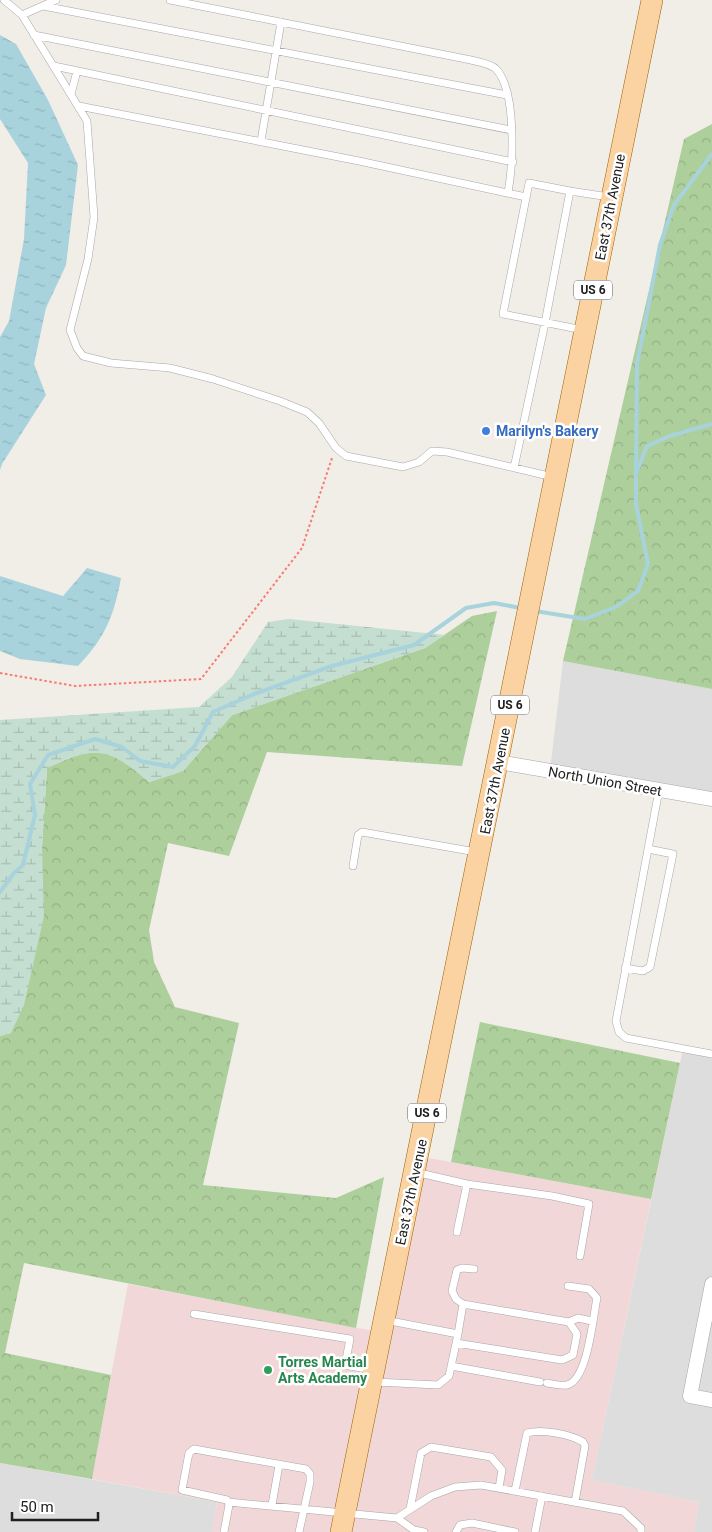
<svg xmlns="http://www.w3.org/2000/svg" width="712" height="1532" font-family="Roboto,sans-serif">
	<defs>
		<pattern id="forest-crowns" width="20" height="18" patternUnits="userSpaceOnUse" patternTransform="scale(1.25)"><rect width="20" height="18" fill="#adcf9c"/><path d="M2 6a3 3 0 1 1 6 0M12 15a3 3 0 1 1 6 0" fill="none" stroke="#95b186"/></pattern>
		<pattern id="wetland-marsh" width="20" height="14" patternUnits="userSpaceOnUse" patternTransform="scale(1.25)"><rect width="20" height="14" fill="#c4ded1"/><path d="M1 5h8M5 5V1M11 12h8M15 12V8" fill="none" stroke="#a8beb3"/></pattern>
		<pattern id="water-ripples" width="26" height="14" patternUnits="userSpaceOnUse" patternTransform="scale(1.25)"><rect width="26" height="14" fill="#a8d3dd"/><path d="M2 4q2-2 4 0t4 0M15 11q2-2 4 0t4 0" fill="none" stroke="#90b5bd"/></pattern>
	</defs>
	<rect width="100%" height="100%" fill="#f1ede7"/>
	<path fill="#dedddd" d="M563 661 712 689V800L550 771Z
		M683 1049 712 1054V1532H694L699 1502 592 1480Z
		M0 1463 217 1502 212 1532H0Z"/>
	<path fill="#f1d7d7" d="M423 1157 651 1199 592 1480 699 1502 694 1532H347Z
		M128 1284 379 1332 337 1532H212L217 1502 92 1479Z"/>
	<path fill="url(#forest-crowns)" d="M712 124V689L563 661 684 139Z
		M497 611 462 766 267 752 229 856 168 843 149 930 154 962 175 1007 239 1023 203 1185 336 1198 384 1177 356 1328 24 1263 5 1353 111 1375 92 1479 0 1463V1036L11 1033 42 846 47 768C96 745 108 746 149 782L183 771 232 715 425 648 472 616Z
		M480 1022 680 1063 651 1199 451 1162Z"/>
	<path fill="url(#wetland-marsh)" d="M289 619 445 635 425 648 232 715 183 771 149 782C108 747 96 745 47 768L42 846 44 916 24 1005 11 1033 0 1036V720L199 707 232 677 268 622Z"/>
	<path fill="url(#water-ripples)" d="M0 35 16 44 48 100 78 165 66 265 46 308 34 364 46 395 2 464 0 470V337L9 321 24 239 28 163 0 119Z
		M87 568 121 578C114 616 105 638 78 666L20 659 0 651V576L63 596Z"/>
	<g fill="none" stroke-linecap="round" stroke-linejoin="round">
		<path stroke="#a8d3dd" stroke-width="4" d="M636 470 637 364 660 245 674 205 712 154
			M535 611 585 619 616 607 638 591 648 564 636 504V473L647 446 670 436 712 424
			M0 892 14 873 23 865 35 815 30 784 48 755 95 739 122 747 140 761 173 767 195 746 213 712 254 694 332 666 414 645 466 608 494 603 521 608"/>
		<g stroke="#a7a7a7" stroke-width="8">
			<path id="service" d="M4 0 22 15 87 121 94 217 88 259 70 330 77 348 83 356 111 363 170 368 213 379 280 401 307 412 319 423 336 448 346 456 403 467 419 462 432 451 447 452 553 477
				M170 0 471 60C479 62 491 64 496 69 517 91 513 164 508 193
				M43 6 507 95
				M22 15 56 0
				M34 35 511 130
				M54 66 513 162
				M71 94 77 71
				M79 106 359 161 526 197
				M261 141 281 22
				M570 191 609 197
				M514 468 545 323 570 191 529 183 503 314 583 330
				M659 790 616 1021 619 1032 626 1038 712 1054
				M353 866 358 835 362 832 476 852
				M625 968 643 971 650 967 673 854 648 849
				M415 1172 467 1184 552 1196 589 1204 580 1256
				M457 1232 467 1184
				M194 1314 350 1339 345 1365 372 1370
				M569 1322 578 1318 592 1321
				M458 1334 463 1304
				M456 1343 562 1360 573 1355 577 1334 569 1322 463 1304 456 1299 452 1291 457 1270 462 1268 474 1269
				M451 1366 540 1382
				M375 1382 438 1385 449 1376 458 1334 385 1320
				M547 1383C553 1384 561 1386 567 1385 588 1380 593 1316 597 1298L589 1289 568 1286
				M515 1491 527 1433C542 1429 570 1434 583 1442L585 1446 575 1502
				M228 1502 397 1518 431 1496 455 1487 481 1485 623 1511 641 1528V1532
				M272 1505 279 1465
				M410 1509 421 1453 431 1447 491 1457 502 1470 499 1488
				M397 1518 414 1530 424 1532
				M224 1532 229 1505 227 1500 182 1490 189 1453 194 1449 306 1469 310 1474V1482L299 1532
				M456 1532 460 1525 472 1523 515 1532
				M535 1532 542 1496"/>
		</g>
		<g stroke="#a7a7a7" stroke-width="15">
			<path id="minor" d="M499 762 712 799
				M712 1284 690 1396 712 1400"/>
		</g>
		<g stroke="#9b6302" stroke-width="22">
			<path id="primary" d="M341 1532 652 0"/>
		</g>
		<path stroke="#f87a70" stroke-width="2" stroke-dasharray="2.5 2.5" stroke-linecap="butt" d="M0 673 75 686 201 679 302 548 332 458"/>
		<use href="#service" stroke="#fff" stroke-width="7"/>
		<use href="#minor" stroke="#fff" stroke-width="14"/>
		<use href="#primary" stroke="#fbd2a2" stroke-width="21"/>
	</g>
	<circle fill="#3f7fe0" stroke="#fff" stroke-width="2" cx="486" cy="431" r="5"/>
	<circle fill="#2e9e5b" stroke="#fff" stroke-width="2" cx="268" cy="1370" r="5"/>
	<g text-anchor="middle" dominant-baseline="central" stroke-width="5" stroke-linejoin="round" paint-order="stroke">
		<g fill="#fff" stroke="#636363" stroke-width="1">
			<rect x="574" y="280.5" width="38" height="19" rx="4"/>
			<rect x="491" y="695.5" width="38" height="19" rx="4"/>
			<rect x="408" y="1103.5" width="38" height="19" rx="4"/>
		</g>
		<g font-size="12" font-weight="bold" fill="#202020">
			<text x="593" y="290">US 6</text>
			<text x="510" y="705">US 6</text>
			<text x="427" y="1113">US 6</text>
		</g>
		<g font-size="14" fill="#202020" stroke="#fff">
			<text transform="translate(610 207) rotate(-79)">East 37th Avenue</text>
			<text transform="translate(495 781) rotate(-79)">East 37th Avenue</text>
			<text transform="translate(605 781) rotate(10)">North Union Street</text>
			<text transform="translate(411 1192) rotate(-78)">East 37th Avenue</text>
		</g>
		<g font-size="14" font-weight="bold" fill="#366cbe" stroke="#fff" text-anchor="start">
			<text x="496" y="431">Marilyn's Bakery</text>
		</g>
		<g font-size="14" font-weight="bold" fill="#27864d" stroke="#fff" text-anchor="start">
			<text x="278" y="1362">Torres Martial<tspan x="278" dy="16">Arts Academy</tspan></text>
		</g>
	</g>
	<path d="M12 1512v8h86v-8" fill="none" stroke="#202020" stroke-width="2.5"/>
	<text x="20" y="1512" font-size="15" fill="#202020" stroke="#ffffff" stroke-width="4" paint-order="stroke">50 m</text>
</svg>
